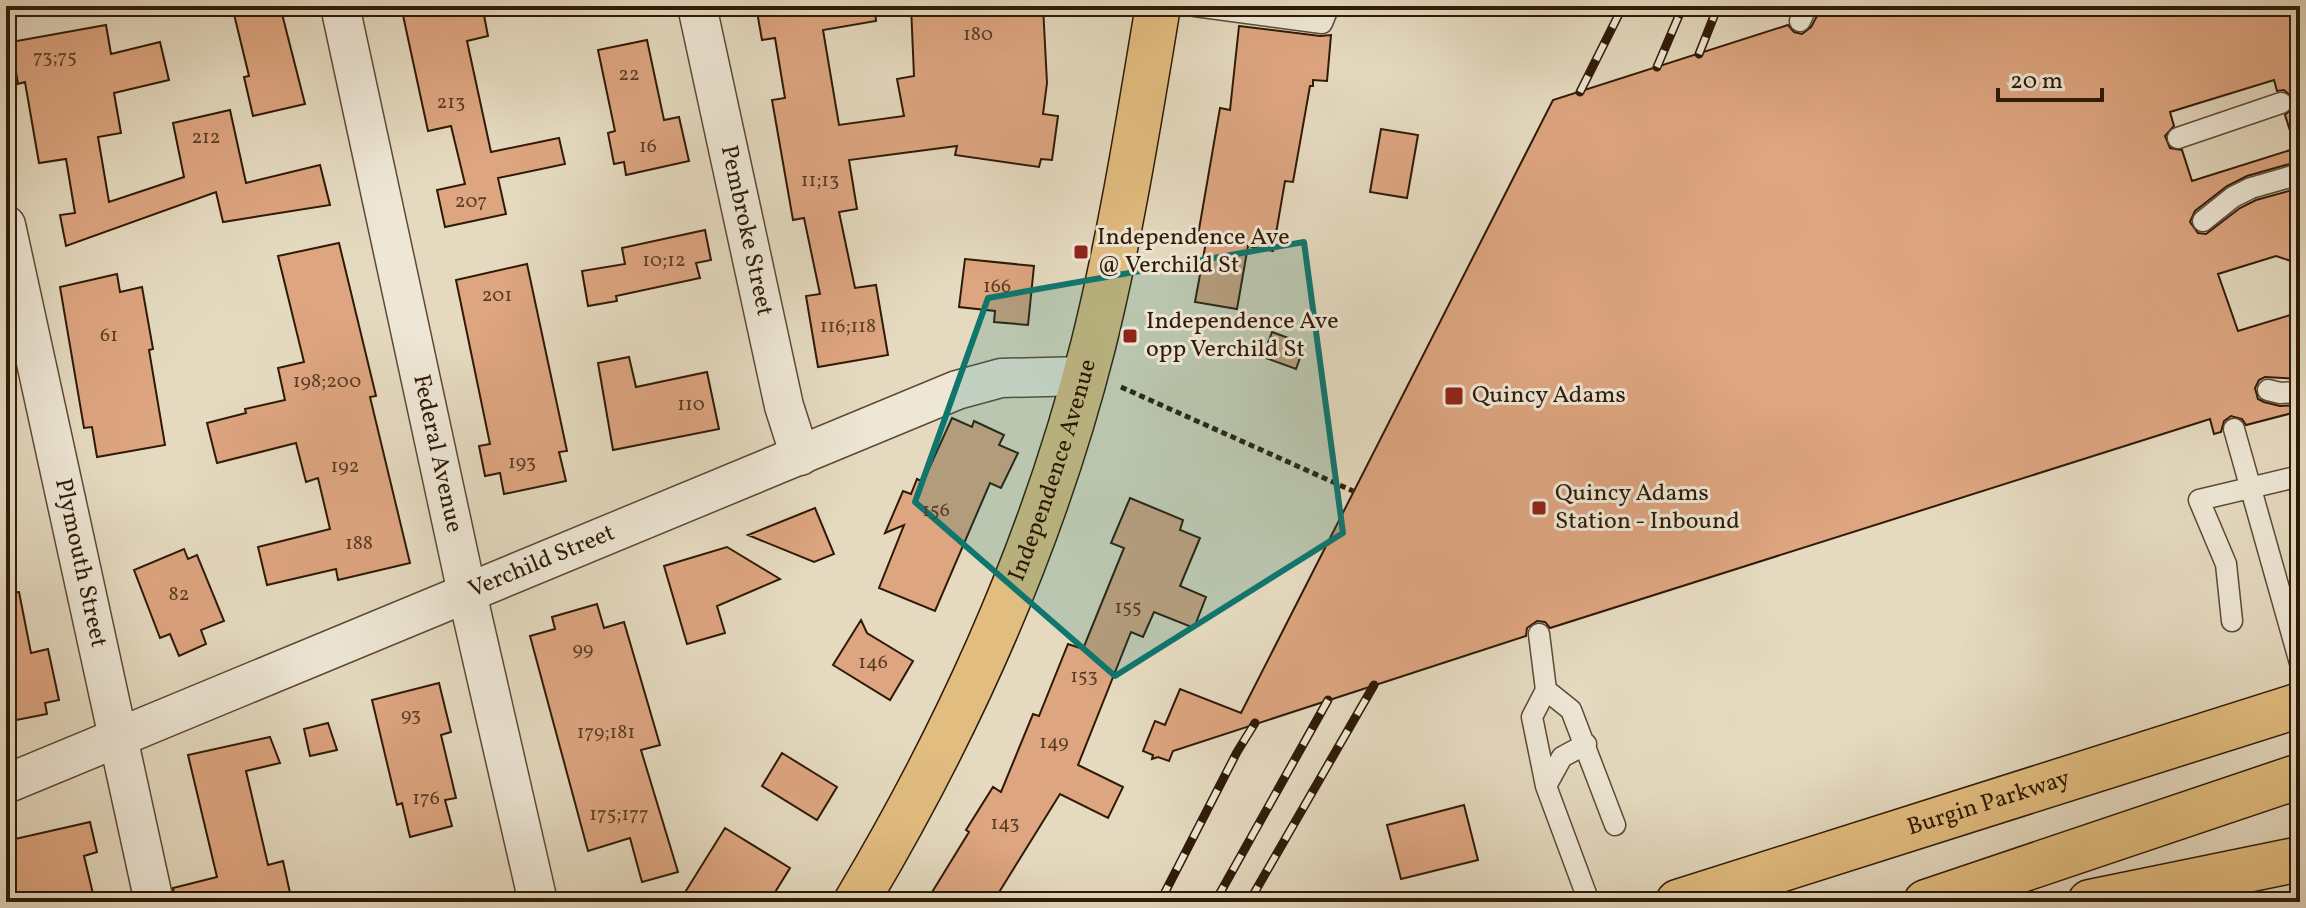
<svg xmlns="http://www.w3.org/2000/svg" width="2306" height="908" font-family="Vollkorn,serif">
	<rect width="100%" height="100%" fill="#e5dac0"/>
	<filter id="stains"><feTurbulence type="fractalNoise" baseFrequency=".0025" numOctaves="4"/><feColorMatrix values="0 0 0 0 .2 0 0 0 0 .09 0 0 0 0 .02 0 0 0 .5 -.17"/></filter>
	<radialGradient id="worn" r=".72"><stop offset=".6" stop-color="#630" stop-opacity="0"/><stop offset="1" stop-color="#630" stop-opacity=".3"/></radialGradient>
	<path fill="#dda580" stroke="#2f1a06" stroke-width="2" d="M232 6H280L305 104 253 116 244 77 249 76Z
		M401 6H460L462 14 483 10 488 36 467 41 491 152 559 138 565 164 498 178 506 214 445 227 437 190 465 184 451 126 428 131Z
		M756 6H875L876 21 823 30 839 125 904 116 897 79 914 76 911 6H1043L1047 83 1043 114 1058 116 1052 160 1041 159 1039 167 955 155 957 146 849 160 857 209 839 212 855 288 876 285 888 355 818 367 806 296 820 294 804 218 793 220 772 100 785 98 775 38 762 40Z
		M1848 6H2300V142L2294 143 2285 115 2294 106 2293 98 2284 90 2277 91 2274 80 2170 112 2174 126 2165 136 2170 148 2182 150 2192 181 2300 147V161L2247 176 2227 186 2195 211 2190 222 2198 233 2206 234 2240 208 2256 200 2300 188V264L2276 256 2218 274 2238 331 2300 312V379L2265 377 2259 380 2255 388 2258 399 2264 402 2280 406 2300 405V411L2246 425 2242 419 2231 416 2224 421 2221 432 2214 434 2210 419 1550 628 1545 622 1537 621 1527 628 1526 636 1173 751 1169 761 1158 757 1152 759 1153 755 1143 751 1155 721 1165 725 1180 689 1241 713 1553 100 1788 25 1794 32 1802 34 1811 27 1817 16Z
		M106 25 111 54 160 42 169 80 114 93 121 133 98 137 109 202 184 177 173 123 230 110 246 183 320 165 330 205 223 222 216 192 66 246 60 215 75 213 66 159 39 163 25 82 18 84 11 42Z
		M1239 26 1320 36 1331 35 1327 81 1313 80V86H1310L1293 182 1285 181 1273 251 1248 246 1237 309 1195 302 1206 242 1197 241 1220 108 1230 110Z
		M647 40 664 120 679 117 689 161 626 175 624 162 614 164 608 133 615 131 598 50Z
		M1381 129 1418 135 1407 198 1370 192Z
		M705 230 711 260 696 263 700 278 616 296 617 301 588 306 582 271 625 264 622 248Z
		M339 243 376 396 370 397 410 563 338 580 336 569 267 585 258 547 330 529 318 478 306 482 296 443 217 463 207 423 246 413 245 409 285 400 278 368 304 362 278 256Z
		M965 259 1034 266 1028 325 994 322 995 311 959 307Z
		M527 264 567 451 559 452 566 481 504 494 500 473 485 476 479 446 490 444 456 280Z
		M117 274 120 292 142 287 153 349 149 350 165 445 97 457 92 427 84 428 60 287Z
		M1272 332 1305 344 1296 369 1263 357Z
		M629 357 636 387 707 372 719 429 613 450 598 363Z
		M952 418 972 427 974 421 1004 435 999 445 1018 453 1001 488 990 483 935 611 879 588 904 525 885 533 903 491 911 494 917 479 923 482Z
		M1130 498 1183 520 1180 530 1200 538 1180 586 1206 597 1194 628 1154 612 1143 637 1131 632 1078 765 1123 787 1108 818 1060 794 993 902H926L969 832 966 830 993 787 1001 792 1033 714 1039 716 1068 644 1083 649 1124 548 1111 543Z
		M815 508 834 554 814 562 748 535Z
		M727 547 780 579 717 606 725 633 687 644 664 566Z
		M184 549 188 559 197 555 224 621 201 630 206 644 179 656 170 634 160 638 134 570Z
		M19 592 31 653 48 649 59 700 45 703 47 714 6 722V593Z
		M597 604 604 628 624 622 660 745 641 750 678 872 642 882 630 838 588 851 530 636 555 629 552 617Z
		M861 620 867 633 913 661 890 700 833 665Z
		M439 683 451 732 441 735 456 798 445 800 452 826 410 837 402 803 397 805 372 700Z
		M328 723 337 750 310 756 304 729Z
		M270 737 280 763 246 771 268 865 283 861 292 902H175L173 888 217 877 188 755Z
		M782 753 837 787 817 820 762 786Z
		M1464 805 1478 860 1401 879 1387 825Z
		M90 822 97 852 84 856 94 898 77 902H6V841Z
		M725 828 790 868 769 902H679Z"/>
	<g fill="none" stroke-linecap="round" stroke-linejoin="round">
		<g stroke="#5c4a34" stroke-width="23">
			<path id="lane" d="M1195 6 1322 23 1329 6
				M1800 21 1807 6
				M2178 138 2281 103
				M2203 221 2233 197 2251 188 2300 174
				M2268 390 2280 393 2300 392
				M2234 429 2300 663
				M2232 621 2226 564 2199 500 2300 476
				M1539 634 1546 690 1532 717 1546 786 1589 902
				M1546 690 1571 710 1615 825
				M1546 786 1562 757 1586 744"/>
		</g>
		<g stroke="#5c4a34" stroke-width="41">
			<g id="street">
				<path id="s1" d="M340 6 467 593 538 902"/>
				<path id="s2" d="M697 6 784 406 800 456"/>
				<path id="s3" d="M6 225 154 902"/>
				<path id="s4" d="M6 784 957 390 1001 378 1084 376"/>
			</g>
		</g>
		<g stroke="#2f1a06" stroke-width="47">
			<g id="primary">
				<path id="s5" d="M856 902C960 728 1043 543 1093 346 1121 234 1139 120 1158 6"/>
				<path id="s6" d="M1678 902 2300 705"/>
				<path d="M1926 902 2300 776"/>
			</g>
		</g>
		<g stroke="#2f1a06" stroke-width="47">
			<path id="highway" d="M2090 902 2300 859"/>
		</g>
		<path stroke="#2f1a06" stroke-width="5" stroke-dasharray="6 4" stroke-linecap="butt" d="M1121 387 1353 491"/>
		<use href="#lane" stroke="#eee7d6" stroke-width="20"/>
		<use href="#street" stroke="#eee7d6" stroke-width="38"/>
		<use href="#primary" stroke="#e2bd80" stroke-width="44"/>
		<use href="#highway" stroke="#e2bd80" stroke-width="44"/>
		<g stroke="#2f1a06" stroke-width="9">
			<path id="rail" d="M1699 54 1718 6
				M1657 67 1683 6
				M1580 92 1623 6
				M1160 902 1237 752 1255 723
				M1215 902 1328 700
				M1249 902 1374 685"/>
		</g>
		<use href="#rail" stroke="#eee7d6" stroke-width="6" stroke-dasharray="18" stroke-linecap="butt"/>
	</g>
	<path fill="#0f766e" fill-opacity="0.2" stroke="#0f766e" stroke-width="6" stroke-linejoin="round" d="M1304 242 1343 533 1115 676 915 502 988 298Z"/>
	<g fill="#8f2418" stroke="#eee7d6" stroke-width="3">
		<rect x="1073" y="244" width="16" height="16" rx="4"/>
		<rect x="1122" y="328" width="16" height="16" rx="4"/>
		<rect x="1444" y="386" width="20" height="20" rx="4"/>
		<rect x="1531" y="500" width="16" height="16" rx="4"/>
	</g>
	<g text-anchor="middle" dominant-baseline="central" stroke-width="6" stroke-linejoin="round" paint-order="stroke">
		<g font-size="20" fill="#5a3d24">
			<text x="978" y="35">180</text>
			<text x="55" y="58">73;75</text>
			<text x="629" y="75">22</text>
			<text x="451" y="103">213</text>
			<text x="206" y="138">212</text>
			<text x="648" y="147">16</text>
			<text x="820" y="181">11;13</text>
			<text x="471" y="202">207</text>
			<text x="664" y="261">10;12</text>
			<text x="997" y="287">166</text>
			<text x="497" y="296">201</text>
			<text x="848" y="327">116;118</text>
			<text x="109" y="336">61</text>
			<text x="327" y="382">198;200</text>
			<text x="691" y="405">110</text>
			<text x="522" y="463">193</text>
			<text x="345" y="467">192</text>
			<text x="936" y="511">156</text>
			<text x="359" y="544">188</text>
			<text x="179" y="595">82</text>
			<text x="1128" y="608">155</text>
			<text x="583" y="650">99</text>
			<text x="873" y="663">146</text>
			<text x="1084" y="677">153</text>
			<text x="411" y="716">93</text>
			<text x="606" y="733">179;181</text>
			<text x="1054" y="743">149</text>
			<text x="426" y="799">176</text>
			<text x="619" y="815">175;177</text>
			<text x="1005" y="824">143</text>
		</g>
		<g font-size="24" fill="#2f1a06" stroke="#eee7d6">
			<text stroke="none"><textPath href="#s2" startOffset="230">Pembroke Street</textPath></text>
			<text stroke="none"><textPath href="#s1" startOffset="458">Federal Avenue</textPath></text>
			<text stroke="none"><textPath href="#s5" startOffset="476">Independence Avenue</textPath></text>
			<text stroke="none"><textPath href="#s3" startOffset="346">Plymouth Street</textPath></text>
			<text stroke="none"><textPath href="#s4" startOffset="580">Verchild Street</textPath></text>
			<text stroke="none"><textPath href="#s6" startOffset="326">Burgin Parkway</textPath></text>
		</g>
		<g font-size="24" fill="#2f1a06" stroke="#eee7d6" text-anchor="start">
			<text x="1097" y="238">Independence Ave<tspan x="1097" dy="28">@ Verchild St</tspan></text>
			<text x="1146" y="322">Independence Ave<tspan x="1146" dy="28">opp Verchild St</tspan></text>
			<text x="1472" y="396">Quincy Adams</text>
			<text x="1555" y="494">Quincy Adams<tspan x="1555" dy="28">Station - Inbound</tspan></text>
		</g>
	</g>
	<rect width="2306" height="908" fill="none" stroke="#e5dac0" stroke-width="32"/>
	<rect x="8" y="8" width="2290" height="892" fill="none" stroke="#2f1a06" stroke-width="4"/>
	<rect x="16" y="16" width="2274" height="876" fill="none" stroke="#2f1a06" stroke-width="2"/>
	<path d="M1998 88v12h104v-12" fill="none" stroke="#2f1a06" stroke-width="4"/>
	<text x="2010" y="88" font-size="24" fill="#2f1a06" stroke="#eee7d6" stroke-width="6" paint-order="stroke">20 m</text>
	<rect width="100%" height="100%" filter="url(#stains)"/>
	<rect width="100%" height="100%" fill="url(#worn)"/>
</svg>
